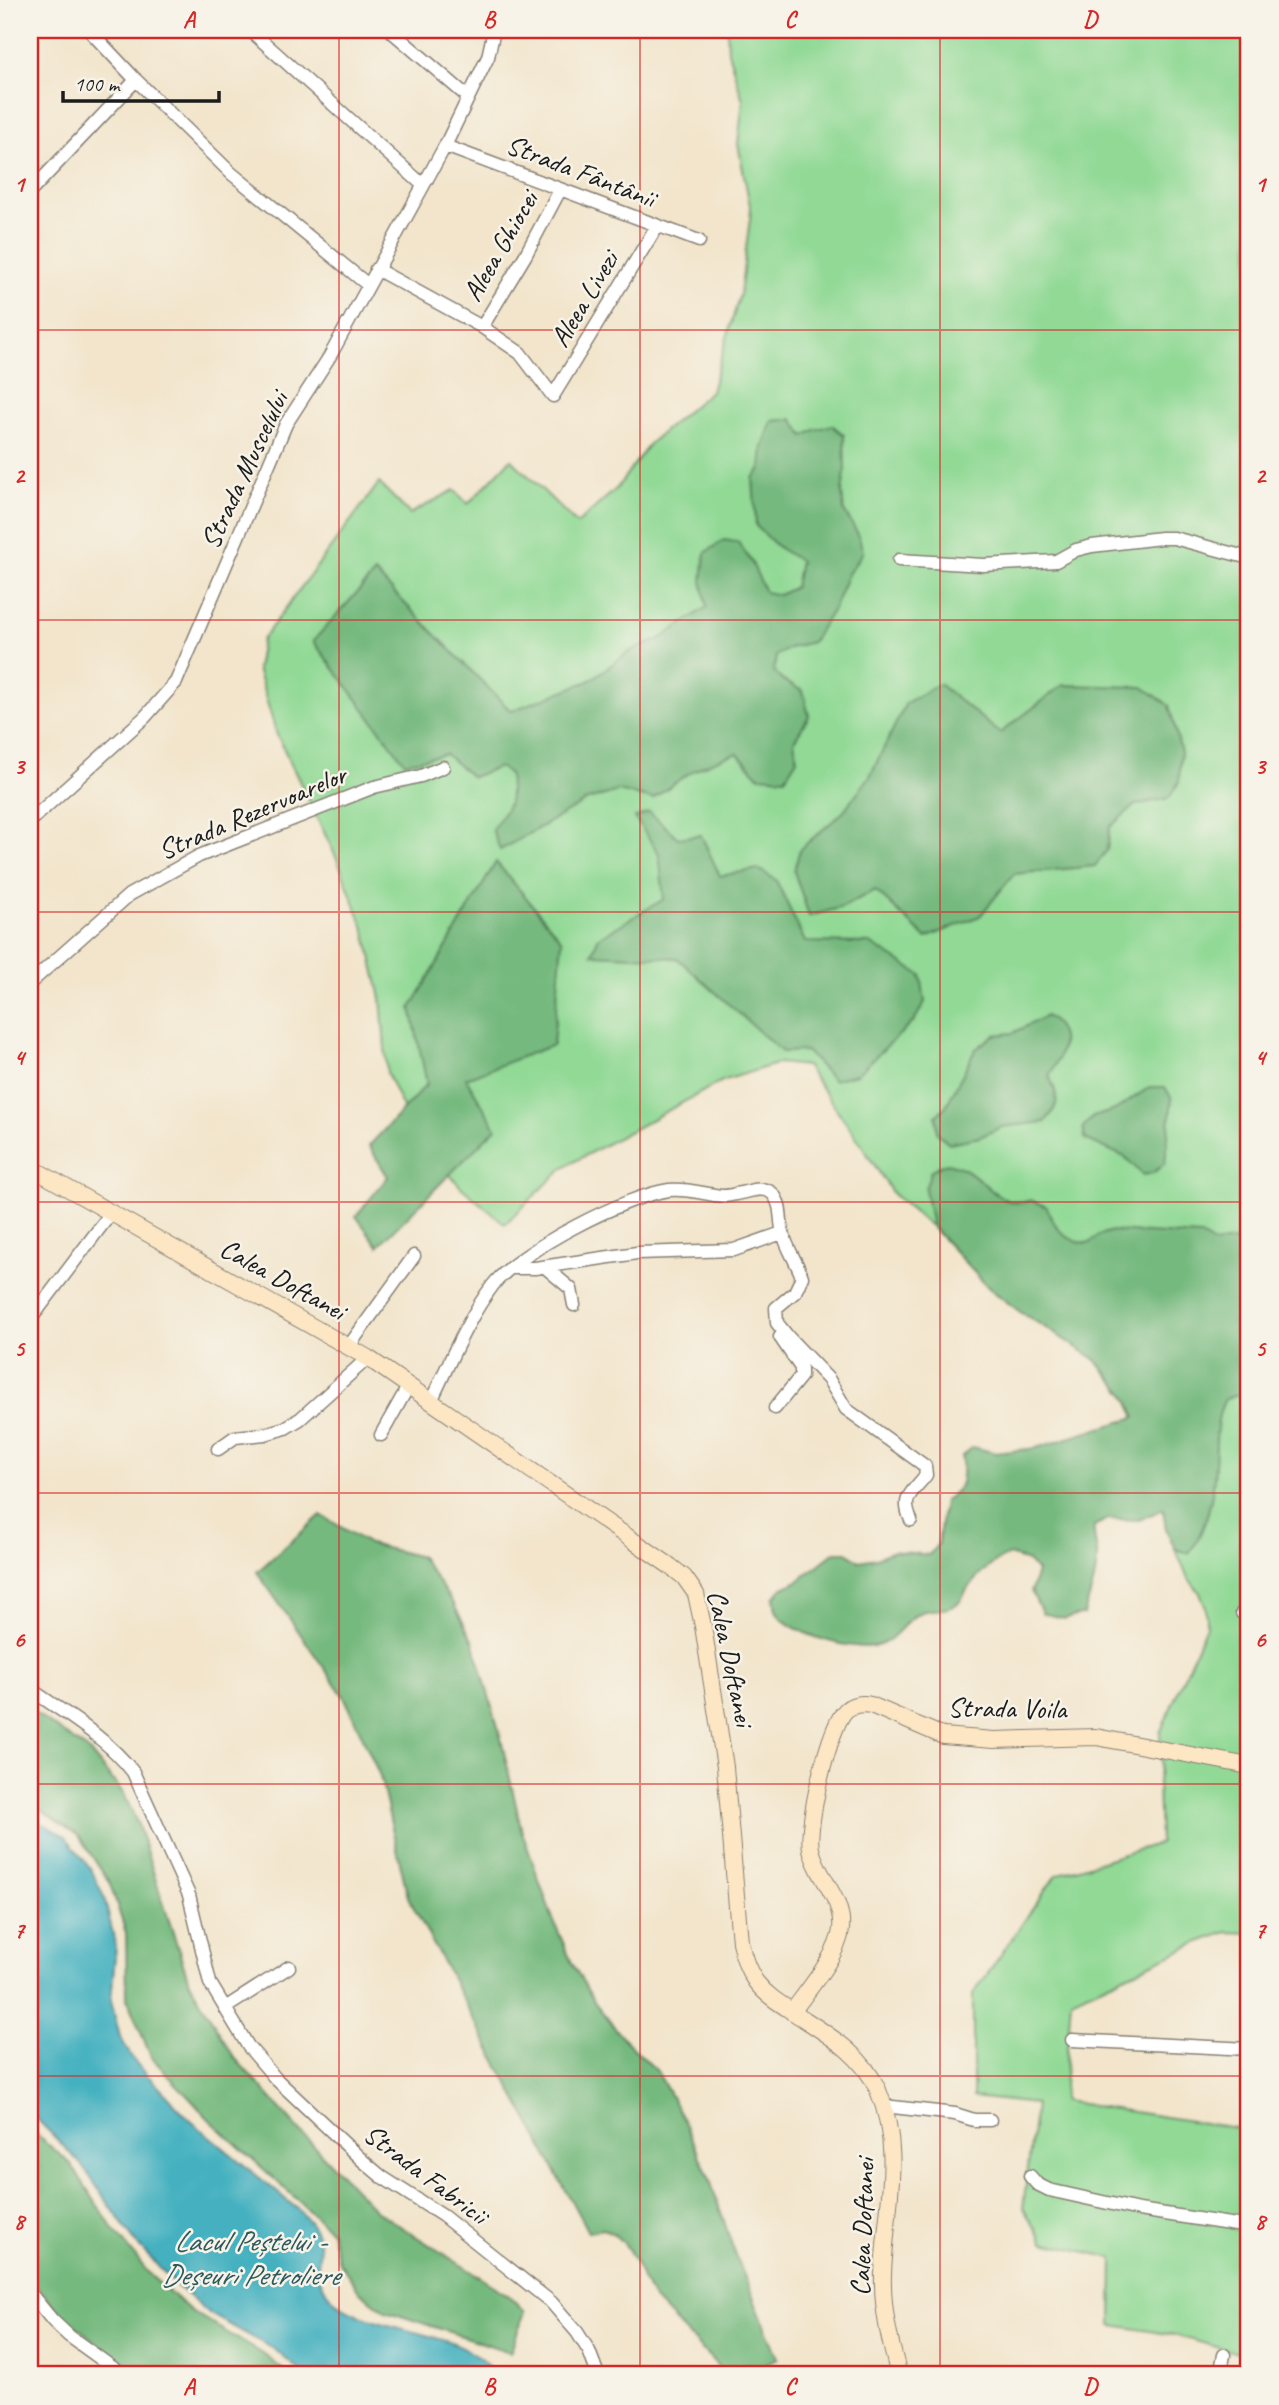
<svg xmlns="http://www.w3.org/2000/svg" width="1279" height="2405" font-family="Caveat,sans-serif">
	<rect width="100%" height="100%" fill="#f7f3e8"/>
	<filter id="ink" filterUnits="userSpaceOnUse"><feTurbulence type="fractalNoise" baseFrequency=".0143" numOctaves="2"/><feDisplacementMap in="SourceGraphic" scale="14" xChannelSelector="R" yChannelSelector="G"/><feConvolveMatrix kernelMatrix="1 2 1 2 8 2 1 2 1" color-interpolation-filters="sRGB"/></filter>
	<filter id="wash" filterUnits="userSpaceOnUse"><feTurbulence type="fractalNoise" baseFrequency=".00686" numOctaves="4" result="noise"/><feDisplacementMap in="SourceGraphic" scale="28" xChannelSelector="R" yChannelSelector="G"/><feGaussianBlur stdDeviation="1.57" result="paint"/><feColorMatrix in="noise" values="0 0 0 0 0 0 0 0 0 0 0 0 0 0 0 0 0 1.4 0 .05"/><feComposite in="paint" operator="in"/></filter>
	<g filter="url(#wash)">
		<rect width="100%" height="100%" fill="#f2e5cc"/>
		<path fill="#91d995" stroke="#567a58" stroke-width="2" d="M727 30H1249V1933L1227 1932 1199 1942 1071 2000 1063 2101 1249 2130V2356L1174 2335 1112 2325 1113 2258 1044 2242 1023 2208 1036 2104 973 2097V1995L1056 1875 1160 1843 1158 1781 1161 1764 1160 1733 1206 1626V1607L1200 1593 1188 1578 1166 1528 1158 1481 1147 1440 1125 1394 1095 1359 1019 1311 989 1288 932 1227 893 1194 861 1144 806 1066 779 1063 722 1081 564 1167 505 1224 461 1187 417 1139 387 1073 381 998 365 931 338 861 277 735 257 669 262 640 379 483 410 514 454 490 468 504 511 459 577 524 617 488 649 444 711 391 740 294 751 211 738 144 743 100 728 52Z"/>
		<path fill="#74b97e" stroke="#486a4d" stroke-width="2" d="M792 419 804 436 815 430 832 425 844 435 845 472 842 492 844 511 858 534 863 552 848 574 834 608 812 642 789 648 776 656 774 671 782 680 803 691 809 716 794 741 797 759 785 778 759 776 737 753C702 763 681 777 653 799L618 791 588 800 500 850 492 829C510 805 512 805 509 774L499 767 472 777 445 754 405 763 313 641 375 573 511 711 589 681 629 652 660 639 707 607 702 581 705 553 724 540 738 542 752 563 765 592 779 595 795 587 800 561 779 548 756 526 753 478 761 469 763 447 772 421Z
			M939 684 1000 733 1063 685 1143 687 1169 705 1181 752 1179 782 1169 798 1135 805 1110 827 1107 850 1095 866 1014 874 980 916 926 938 875 890 843 907 809 916 794 871 800 849 841 814 870 776 906 703Z
			M649 812 678 838 701 835 720 876 758 869 776 880 805 942 870 943 921 975 925 1002 914 1021 857 1074 833 1080 806 1051 782 1052 677 958 592 954 598 938 664 899 659 854 635 818Z
			M496 862 562 940 553 1045 466 1078 496 1128 378 1246 356 1216 388 1177 369 1146 427 1084 411 1008Z
			M1046 1016C1072 1032 1062 1055 1049 1076 1059 1098 1061 1103 1045 1122L1001 1127 980 1137 949 1143 937 1133 936 1116 946 1106 975 1050 994 1035 1013 1033Z
			M1150 1087H1165L1172 1099 1165 1163 1153 1173 1143 1175 1125 1157 1085 1139 1083 1127 1093 1117 1115 1110Z
			M947 1163C952 1164 958 1166 963 1168 987 1180 1000 1211 1031 1200L1047 1207C1055 1229 1066 1243 1090 1243L1099 1235 1112 1231 1201 1236 1214 1244 1232 1241 1249 1245V1393L1238 1394 1225 1399C1214 1421 1217 1441 1215 1464 1214 1494 1207 1529 1189 1553L1175 1549 1166 1528 1163 1509 1139 1520 1108 1519 1094 1526C1093 1536 1096 1544 1097 1553 1098 1574 1090 1594 1084 1614L1065 1619 1042 1613 1031 1591 1037 1571 1027 1561 1009 1555C992 1562 979 1574 968 1588 964 1594 961 1602 955 1605 942 1613 932 1607 919 1613 905 1620 897 1638 882 1644 860 1654 791 1635 778 1614 775 1610 775 1603 774 1598L781 1589 798 1581 835 1552H847L859 1561 876 1558 893 1551 929 1555 938 1544 944 1501C966 1485 962 1481 962 1456L973 1447 996 1453 1036 1448 1136 1417 1125 1394 1095 1359 1019 1311 989 1288 932 1227 925 1189 931 1170Z
			M321 1515 369 1544 421 1557 454 1605 473 1641 500 1734 522 1832 554 1922 572 1963 595 2003 624 2039 657 2071 681 2115 709 2177 734 2251 778 2358 740 2374 721 2369 652 2298 628 2248 614 2234 603 2229 588 2232 408 1897 380 1776 345 1698 257 1572Z
			M30 1710 89 1751 124 1794 138 1825 189 1982 234 2057 310 2142 375 2210 508 2295 525 2312 510 2352 386 2311 360 2292 338 2260 331 2231 210 2120 151 2057 127 1999 126 1933 110 1884 79 1836 30 1803Z
			M30 2129 71 2164 111 2226 151 2276 191 2311 263 2354 290 2375H136L61 2314 30 2278Z"/>
		<path fill="#44b1c0" stroke="#30666e" stroke-width="2" d="M30 1816 65 1836 91 1869 104 1897 116 1946 111 2000 120 2037 134 2061 191 2121 301 2212C309 2222 318 2231 319 2244 321 2253 317 2262 318 2271 319 2282 328 2296 337 2303 382 2336 463 2327 495 2375H305L274 2349 208 2313 176 2285 136 2243 81 2164 30 2112Z"/>
	</g>
	<g filter="url(#ink)">
		<g fill="none" stroke-linecap="round" stroke-linejoin="round">
			<g stroke="#878074" stroke-width="15">
				<path id="street" d="M89 30 136 80 231 173 368 285
					M250 30 423 185
					M390 30 468 97
					M445 146 699 241
					M30 192 136 80
					M376 269 482 327 520 353 553 396 657 226
					M482 327 525 256 560 190
					M899 560 983 565 1056 561 1076 550 1092 546 1161 538H1174L1249 558
					M30 821 145 717 176 682 286 424 330 356 445 146 488 57 494 30
					M30 983 129 895 199 856 374 787 421 776 443 767
					M545 1267 571 1289 574 1305
					M510 1268H535L637 1253 734 1250 782 1233
					M30 1320 111 1213
					M349 1346 414 1256
					M431 1401C450 1362 467 1319 493 1285 520 1250 626 1196 669 1190 687 1188 704 1194 722 1196 737 1197 761 1183 772 1193 783 1204 779 1220 783 1233 787 1249 797 1262 802 1277L795 1292 776 1308 777 1323 789 1338 829 1380 846 1409 925 1466 926 1475C913 1492 900 1497 911 1520
					M775 1408 801 1376V1368L780 1337
					M381 1435 409 1385
					M218 1449 235 1437 265 1434 285 1428 300 1419 368 1358
					M1242 1613 1249 1612
					M30 1689C66 1714 106 1737 133 1772L189 1895 210 1983 248 2046 276 2079 363 2161 382 2177 443 2216 551 2302 577 2332 589 2351 598 2375
					M225 2008 289 1967
					M1072 2040 1249 2049
					M884 2106 955 2114 974 2120H990
					M1030 2176 1037 2184 1049 2190 1139 2210 1249 2227
					M30 2293 53 2321 69 2336 123 2375
					M1220 2375 1224 2355"/>
			</g>
			<g stroke="#878074" stroke-width="18">
				<path id="secondary" d="M30 1167 368 1358 670 1566 684 1577 696 1594 703 1626 725 1767 740 1942C743 1956 747 1970 756 1982 766 1995 779 2003 793 2012 825 2033 862 2053 878 2090 904 2152 885 2212 883 2275 882 2310 890 2342 899 2375
					M792 2012C807 1991 839 1954 841 1929 844 1899 817 1877 811 1849 806 1826 829 1726 846 1710 853 1704 861 1703 871 1705L943 1736 994 1740 1096 1737 1249 1766"/>
			</g>
			<use href="#street" stroke="#fff" stroke-width="12"/>
			<use href="#secondary" stroke="#fce6c4" stroke-width="16"/>
		</g>
	</g>
	<path fill="none" stroke="#d62828" stroke-width="2" stroke-opacity="0.55" d="M339 30V2375M640 30V2375M940 30V2375M30 330H1249M30 620H1249M30 912H1249M30 1202H1249M30 1493H1249M30 1784H1249M30 2076H1249"/>
	<g text-anchor="middle" dominant-baseline="central" stroke-width="5" stroke-linejoin="round" paint-order="stroke">
		<g font-size="28" fill="#1c1c1c" stroke="#f7f3e8">
			<text transform="translate(581 171) rotate(21)">Strada Fântânii</text>
			<text transform="translate(500 246) rotate(-60)">Aleea Ghiocei</text>
			<text transform="translate(584 299) rotate(-59)">Aleea Livezi</text>
			<text transform="translate(244 470) rotate(-65)">Strada Muscelului</text>
			<text transform="translate(252 812) rotate(-23)">Strada Rezervoarelor</text>
			<text transform="translate(283 1279) rotate(29)">Calea Doftanei</text>
			<text transform="translate(731 1658) rotate(78)">Calea Doftanei</text>
			<text transform="translate(1007 1708) rotate(1)">Strada Voila</text>
			<text transform="translate(426 2174) rotate(37)">Strada Fabricii</text>
			<text transform="translate(862 2227) rotate(-88)">Calea Doftanei</text>
		</g>
		<g font-size="30" font-style="italic" fill="#2c585e" stroke="#f7f3e8">
			<text x="250" y="2241">Lacul Peștelui -<tspan x="250" dy="34">Deșeuri Petroliere</tspan></text>
		</g>
	</g>
	<rect width="1279" height="2405" fill="none" stroke="#f7f3e8" stroke-width="77"/>
	<path d="M63 91v10h156v-10" fill="none" stroke="#1c1c1c" stroke-width="3.5"/>
	<text x="74" y="91" font-size="21" fill="#1c1c1c" stroke="#f7f3e8" stroke-width="5" paint-order="stroke">100 m</text>
	<rect x="38" y="38" width="1202" height="2328" fill="none" stroke="#d62828" stroke-width="2.5"/>
	<g font-size="23" text-anchor="middle" font-weight="bold" fill="#d62828">
		<text x="189" y="27">A</text>
		<text x="489" y="27">B</text>
		<text x="790" y="27">C</text>
		<text x="1090" y="27">D</text>
		<text x="19" y="192">1</text>
		<text x="1260" y="192">1</text>
		<text x="19" y="483">2</text>
		<text x="1260" y="483">2</text>
		<text x="19" y="774">3</text>
		<text x="1260" y="774">3</text>
		<text x="19" y="1065">4</text>
		<text x="1260" y="1065">4</text>
		<text x="19" y="1356">5</text>
		<text x="1260" y="1356">5</text>
		<text x="19" y="1647">6</text>
		<text x="1260" y="1647">6</text>
		<text x="19" y="1938">7</text>
		<text x="1260" y="1938">7</text>
		<text x="19" y="2229">8</text>
		<text x="1260" y="2229">8</text>
		<text x="189" y="2394">A</text>
		<text x="489" y="2394">B</text>
		<text x="790" y="2394">C</text>
		<text x="1090" y="2394">D</text>
	</g>
</svg>
